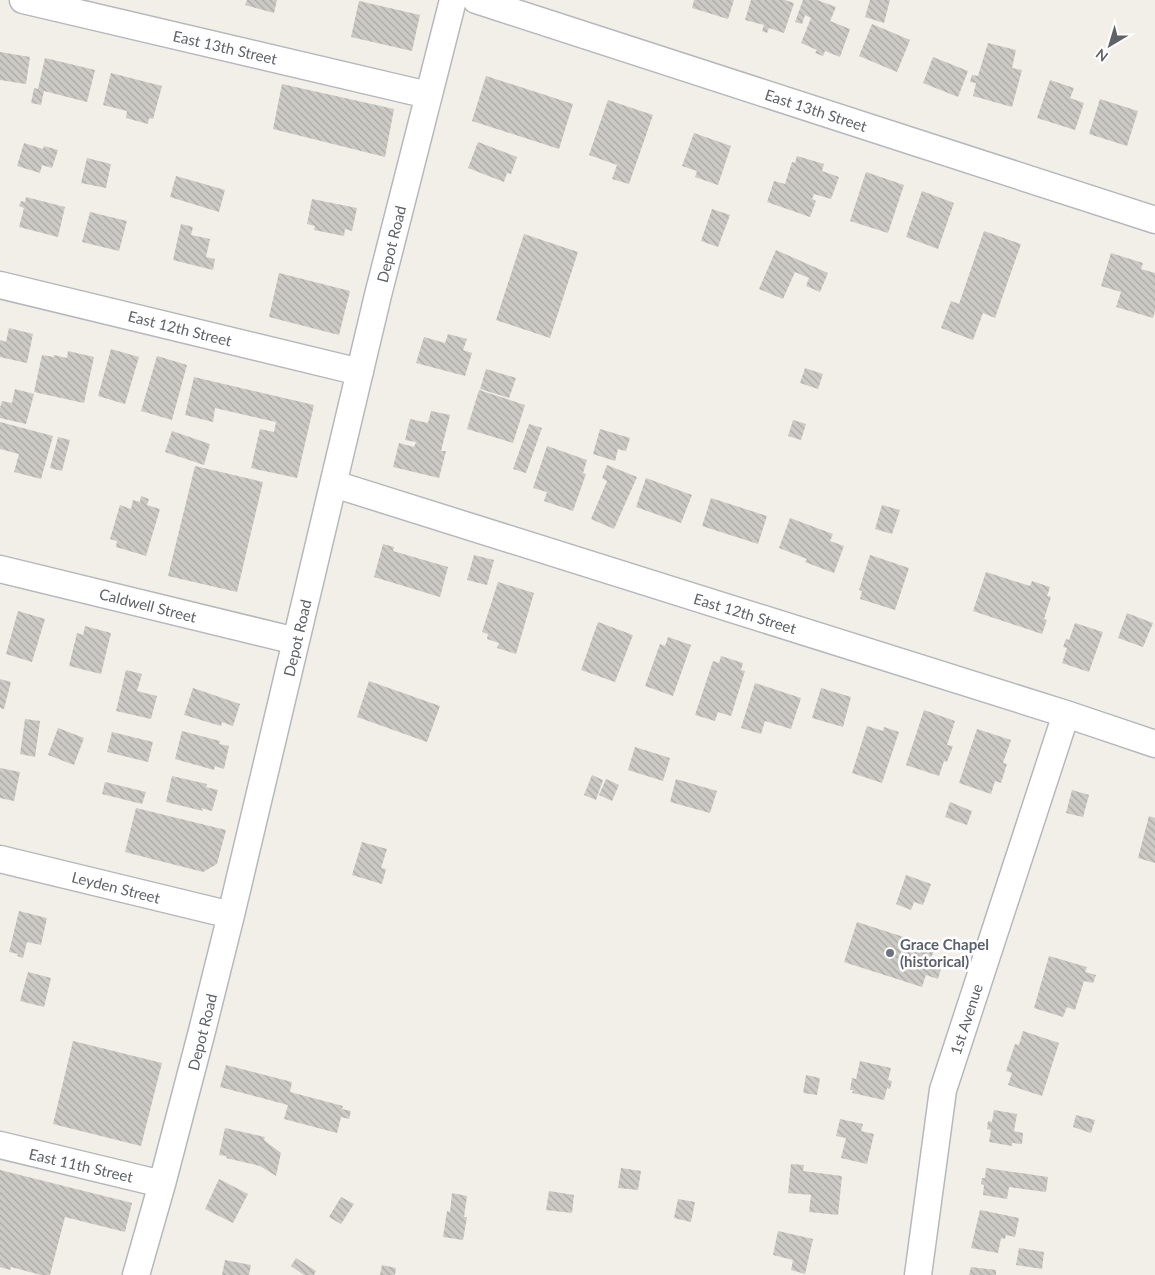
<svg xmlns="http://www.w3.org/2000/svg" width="1155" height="1275" font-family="Lato,sans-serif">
	<defs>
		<pattern id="building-back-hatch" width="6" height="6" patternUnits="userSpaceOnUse" patternTransform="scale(1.25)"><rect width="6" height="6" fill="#cccac5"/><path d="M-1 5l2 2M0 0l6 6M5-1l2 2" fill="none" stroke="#a9a8a4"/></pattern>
	</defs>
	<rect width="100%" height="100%" fill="#f1efe8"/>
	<path fill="url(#building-back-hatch)" d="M247 0H277L274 13 245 5Z
		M694 0H734L728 19 692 8Z
		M751 0H785L794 3 784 33 769 28 767 33 762 31 764 25 745 20Z
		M803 0H817L836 7 830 21 850 29 840 57 825 51 823 56 815 53 817 50 801 43 811 18 805 15 802 24 795 22Z
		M870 0H890L884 23 865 17Z
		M359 1 420 15 412 51 351 37Z
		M872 24 910 40 897 72 859 56Z
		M988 43 1016 50 1012 68 1022 70 1012 107 973 96 976 83 970 82 972 75 978 76Z
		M0 52 30 57 26 84 0 80Z
		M933 57 968 71 958 97 923 83Z
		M45 58 95 70 87 102 44 91 41 105 31 103 34 88 38 89Z
		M111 73 162 86 153 119 149 118 148 124 126 118 127 111 103 105Z
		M486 76 573 104 559 149 472 121Z
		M1050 80 1074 88 1070 98 1084 103 1075 130 1037 118Z
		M282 84 394 109 385 157 273 129Z
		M1100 99 1138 111 1127 146 1089 134Z
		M608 100 653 115 629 184 612 179 617 165 589 155Z
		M694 133 731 146 718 185 695 177 697 171 682 166Z
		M478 142 517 157 511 174 507 173 504 182 468 168Z
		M24 143 43 149 44 146 58 150 52 168 42 165 40 173 17 166Z
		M797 156 824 164 822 171 839 177 831 199 814 194 812 199 816 201 810 217 767 202 774 181 785 184 792 162 795 163Z
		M87 158 111 164 106 188 81 183Z
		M866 172 904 185 888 233 850 221Z
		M176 176 225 190 219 212 170 197Z
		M922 191 954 203 938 249 906 237Z
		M26 197 65 207 58 237 19 227 24 208 19 206 21 201 25 202Z
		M312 199 357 208 352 231 345 229 344 236 314 230 315 226 307 224Z
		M712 209 730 215 718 247 701 241Z
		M90 212 127 221 119 251 82 242Z
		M181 224 193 227 191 235 210 239 206 257 215 259 213 270 173 260Z
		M984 231 1021 244 995 318 983 313 973 340 941 328 951 301 959 304Z
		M524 234 578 252 550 338 496 320Z
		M776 250 828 273 820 292 806 286 809 278 795 272 783 299 759 289Z
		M1111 253 1143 263 1141 269 1155 273V311L1153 318 1116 307 1121 292 1101 286Z
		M279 273 350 291 339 335 269 317Z
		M9 328 33 334 27 363 0 357V340L6 342Z
		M448 334 467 339 463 350 472 353 465 376 416 363 424 337 445 343Z
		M111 349 139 357 125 404 98 396Z
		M68 351 94 357 84 403 34 392 42 355 54 357V355L67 358Z
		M157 356 187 365 172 420 141 411Z
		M805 368 823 374 818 389 800 383Z
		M486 369 516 378 509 398 480 389Z
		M194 377 314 405 297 478 251 468 260 429 274 432 276 422 215 408 213 422 185 415Z
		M15 389 34 394 26 424 0 418V408L2 401 12 403Z
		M479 390 525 405 513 443 467 429Z
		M431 411 450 415 441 451H446L439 478 393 467 399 443 414 447 416 442 405 440 410 419 428 423Z
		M793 420 806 424 801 440 788 436Z
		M0 422 53 436 41 479 14 472 19 454 0 449Z
		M529 424 542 428 526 473 513 469Z
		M600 429 630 438 626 451 618 449 615 461 593 454Z
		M172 431 210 444 204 465 165 452Z
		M58 437 70 440 62 471 50 468Z
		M547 446 587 460 583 473 586 474 573 511 544 501 547 492 533 488Z
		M607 465 637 477 614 529 591 519 607 481 602 478Z
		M195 466 263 482 237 592 168 576Z
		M646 478 692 495 681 523 636 507Z
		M141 496 149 499 147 505 160 509 146 556 116 547 117 541 110 539 120 505 131 509 133 500 140 502Z
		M711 498 767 516 758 544 702 526Z
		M882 505 900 510 892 534 875 529Z
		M790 518 833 534 830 541 844 546 834 573 805 562 807 559 779 548Z
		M383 544 394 547 393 551 448 567 440 597 374 577Z
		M474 555 494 560 487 585 467 580Z
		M870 555 909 568 895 610 860 599 862 591 859 590Z
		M986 572 1030 586 1032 581 1050 587 1047 596 1051 597 1044 619 1047 620 1042 634 973 611Z
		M498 582 534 593 516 654 497 648 499 643 487 639 488 634 482 632Z
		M18 611 45 619 32 662 6 654Z
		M1127 613 1153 623 1143 647 1118 638Z
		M598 622 633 635 615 682 581 670Z
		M1075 623 1103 632 1089 672 1062 663 1067 648 1063 647 1066 639 1069 640Z
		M85 626 111 633 101 674 69 666 77 633 83 635Z
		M668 637 691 645 673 696 645 686 660 644 665 646Z
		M721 656 743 663 741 670 745 671 731 716 718 712 715 721 695 715 713 661 719 663Z
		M126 670 142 674 137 691 157 696 151 719 116 711Z
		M0 679 11 682 4 709 0 708Z
		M369 681 440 706 427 742 357 717Z
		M755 683 801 698 791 729 765 721 761 734 741 728Z
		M193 688 240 704 233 726 222 722 221 726 184 715Z
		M821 688 851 697 843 727 812 718Z
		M924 710 955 721 947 745 953 746 947 762 944 761 939 776 906 765Z
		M25 719 40 721 35 757 20 754Z
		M867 726 883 731 884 727 899 732 882 783 852 773Z
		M58 728 84 738 74 765 48 755Z
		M977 729 1011 740 1003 763 1007 764 1001 783 995 781 991 794 959 783Z
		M182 731 220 741 219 744 229 746 224 769 215 766 214 770 175 759Z
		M112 732 153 742 148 762 107 752Z
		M635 747 670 758 663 781 628 770Z
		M0 768 20 772 14 801 0 798Z
		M592 775 603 780 596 800 584 795Z
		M172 776 207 784 206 787 218 790 212 811 201 808 203 811 166 802Z
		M606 779 619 785 612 801 599 795Z
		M676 779 717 791 710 813 670 802Z
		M105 782 146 792 142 804 102 794Z
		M1072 790 1089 795 1083 817 1066 813Z
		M950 802 972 811 967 825 945 817Z
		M136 808 226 830 217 864 203 872 125 852Z
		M1149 816 1155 818V863L1138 858Z
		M362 842 387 849 381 868 386 869 382 884 352 875Z
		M906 875 931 884 923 905 914 902 911 910 896 904Z
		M19 911 47 918 41 945 27 942 23 958 17 956 18 954 9 952Z
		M857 922 935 947 931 958 943 962 938 979 926 975 922 987 844 962Z
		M1049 956 1087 967 1085 972 1096 975 1093 983 1084 981 1075 1010 1067 1007 1063 1017 1034 1008Z
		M28 972 51 978 44 1007 20 1001Z
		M1023 1031 1059 1043 1042 1096 1008 1085 1012 1073 1006 1071 1015 1044 1019 1045Z
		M73 1041 162 1063 141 1146 53 1124Z
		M860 1061 891 1068 888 1080 892 1081 890 1089 887 1088 884 1100 852 1093 853 1090H850L852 1078 856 1079Z
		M226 1065 292 1082 290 1092 343 1106 342 1109 351 1111 349 1119 341 1117 337 1133 284 1119 288 1105 220 1087Z
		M806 1075 820 1078 817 1095 803 1093Z
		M994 1110 1017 1114 1014 1131 1023 1133 1022 1144 1012 1143V1146L989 1142 991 1130 987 1129 988 1121 992 1122Z
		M1076 1115 1095 1120 1091 1133 1073 1127Z
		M840 1119 863 1124 861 1131 874 1134 867 1164 841 1158 846 1138 836 1136Z
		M225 1128 265 1137 264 1140 281 1153 276 1176 260 1166 226 1158 227 1156 219 1155Z
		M791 1164 804 1165 803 1171 842 1176 838 1215 809 1212 811 1195 788 1193Z
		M621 1168 641 1171 638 1190 618 1188Z
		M986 1168 1048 1177 1046 1192 1009 1187 1007 1199 983 1195 984 1185 981 1184 982 1178H985Z
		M0 1170 132 1203 125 1232 65 1217 50 1275H41L11 1267 10 1270 0 1267Z
		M219 1179 248 1194 233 1223 205 1209Z
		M549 1191 574 1195 572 1213 546 1210Z
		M452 1193 467 1196 464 1217H467L463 1240 443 1237 447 1211 450 1212Z
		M341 1197 354 1204 341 1224 329 1217Z
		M678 1199 695 1202 691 1222 674 1218Z
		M980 1210 1019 1218 1015 1237 1006 1235 1005 1239 1001 1238 998 1253 971 1248Z
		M778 1231 813 1239 805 1274 791 1270 793 1260 773 1255Z
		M1019 1248 1044 1252 1042 1269 1016 1265Z
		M296 1258 316 1271 314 1275H304L291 1266Z
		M225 1260 251 1265 249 1275H222Z
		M382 1265 396 1268 395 1275H380Z
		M971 1267 996 1270V1275H969Z"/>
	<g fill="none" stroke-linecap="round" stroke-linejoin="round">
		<g stroke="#b5b8bc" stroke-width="29">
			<path id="minor" d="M23 0 428 95
				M476 0 1155 220
				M0 285 360 372
				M334 484 1066 714 1155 744
				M0 569 296 641
				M0 859 231 915
				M0 1145 162 1184
				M136 1275 162 1184 202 1031 231 915 378 295 453 0
				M918 1275 943 1090 1066 714"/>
		</g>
		<use href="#minor" stroke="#fff" stroke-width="26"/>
	</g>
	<circle fill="#6b7280" stroke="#fff" stroke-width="2" cx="890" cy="953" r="5"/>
	<g text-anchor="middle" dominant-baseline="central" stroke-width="5" stroke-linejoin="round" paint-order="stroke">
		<g font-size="15" fill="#5f6368" stroke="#fff">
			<text transform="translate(225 47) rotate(13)">East 13th Street</text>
			<text transform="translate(816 110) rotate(18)">East 13th Street</text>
			<text transform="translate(391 244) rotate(-76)">Depot Road</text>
			<text transform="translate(180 328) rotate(14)">East 12th Street</text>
			<text transform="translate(148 605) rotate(14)">Caldwell Street</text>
			<text transform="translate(745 613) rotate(17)">East 12th Street</text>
			<text transform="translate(297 638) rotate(-77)">Depot Road</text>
			<text transform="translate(116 887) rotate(14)">Leyden Street</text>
			<text transform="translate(966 1019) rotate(-72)">1st Avenue</text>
			<text transform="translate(202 1032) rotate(-76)">Depot Road</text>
			<text transform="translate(81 1165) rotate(13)">East 11th Street</text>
		</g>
		<g font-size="15" font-weight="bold" fill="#5b616d" stroke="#fff" text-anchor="start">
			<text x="900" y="944">Grace Chapel<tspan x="900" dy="17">(historical)</tspan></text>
		</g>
	</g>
	<g transform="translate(1110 45) rotate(218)" stroke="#ffffff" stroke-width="4" paint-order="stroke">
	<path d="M0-4L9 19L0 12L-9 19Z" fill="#5f6368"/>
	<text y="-8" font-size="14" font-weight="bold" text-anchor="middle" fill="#5f6368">N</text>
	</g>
</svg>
